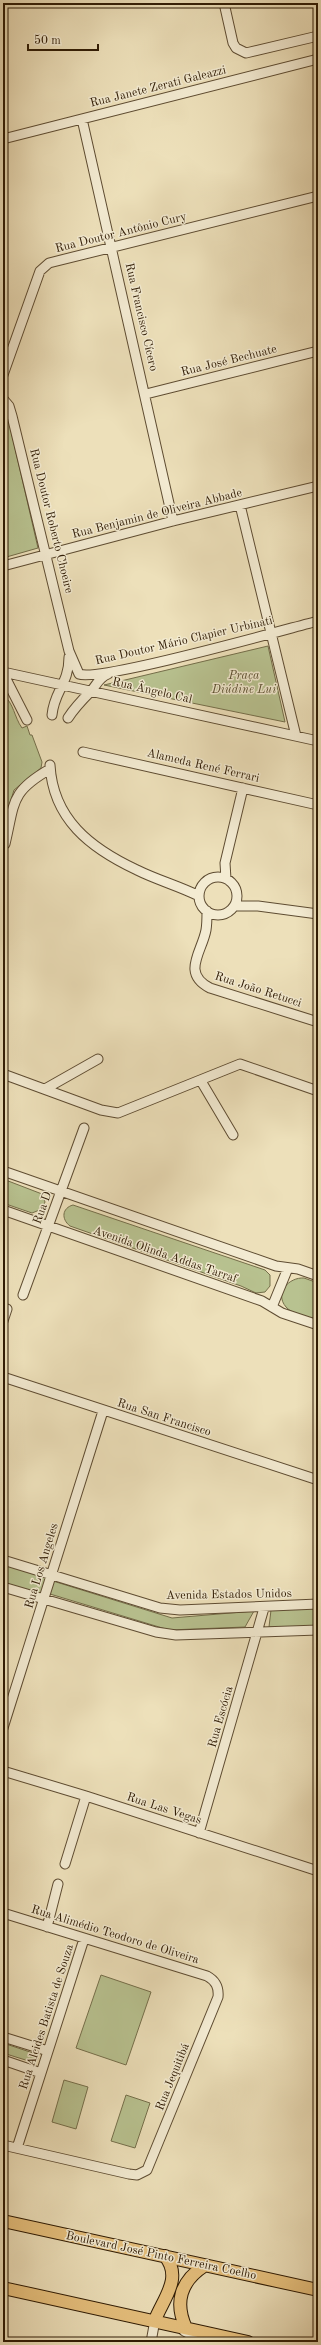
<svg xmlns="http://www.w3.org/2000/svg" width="321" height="2345" font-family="'Old Standard TT',serif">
	<rect width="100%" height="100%" fill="#ede0ba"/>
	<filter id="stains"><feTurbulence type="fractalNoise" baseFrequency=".005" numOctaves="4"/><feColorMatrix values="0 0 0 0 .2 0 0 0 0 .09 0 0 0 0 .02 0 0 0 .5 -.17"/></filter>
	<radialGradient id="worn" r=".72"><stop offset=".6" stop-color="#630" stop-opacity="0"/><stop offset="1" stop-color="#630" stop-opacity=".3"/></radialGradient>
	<path fill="#b8c290" stroke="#746e4a" d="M6 409 38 548 3 558V419Z
		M268 646 285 722 104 685Z
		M3 695C14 703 14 717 22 728L27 726 30 735H32L42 762 41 768 14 790 6 816 3 815Z
		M3 1179 42 1194 45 1202 42 1209 32 1213 3 1203Z
		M73 1205 265 1270 270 1275V1286L265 1292 256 1293 241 1286 70 1226C61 1219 62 1208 73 1205Z
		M304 1278 318 1283V1321C308 1317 293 1315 286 1307 274 1293 289 1277 304 1278Z
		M3 1564 47 1578 41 1595 3 1582Z
		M53 1581 172 1618 254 1611 245 1627 169 1630 50 1594Z
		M318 1608V1627H269L271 1610Z
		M101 1975 151 1992 126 2065 76 2048Z
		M3 2043 36 2054 38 2059 32 2062 3 2053Z
		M64 2080 88 2087 76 2129 52 2122Z
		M126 2095 150 2103 135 2148 111 2141Z"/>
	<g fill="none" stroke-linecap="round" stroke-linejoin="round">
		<g stroke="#5e4c32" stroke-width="11">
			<path id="minor" d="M224 3 233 43 236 48 246 53 318 36
				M82 119 173 521
				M3 139 318 59
				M3 375 40 271 49 263 318 196
				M146 394 318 351
				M3 399 9 406 12 416 69 651 79 674C100 682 283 630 318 621
				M240 505 296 736
				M3 566 173 521 318 486
				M3 672 318 741
				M3 673 27 720
				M52 715C54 691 69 684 69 657
				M68 718C75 707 82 700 91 691 97 685 98 678 108 674
				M83 752 318 805
				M50 765C53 819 90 848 137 870 157 880 179 886 199 896
				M5 844C15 802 10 792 50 769
				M199 896a19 19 0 1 1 38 0a19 19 0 1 1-38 0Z
				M226 879 225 863 243 788
				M235 906H258L318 914
				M207 911C207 917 207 924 206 930 202 952 181 973 210 988L318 1022
				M3 1074 101 1110 118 1113 240 1064 318 1091
				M201 1081 233 1135
				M45 1089 98 1059
				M3 1171 276 1266 298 1269 318 1276
				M3 1210 262 1301 282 1313 318 1325
				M23 1295 84 1128
				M272 1307 288 1268
				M3 1321 7 1309
				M3 1377 318 1480
				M3 1560 160 1608 180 1610 318 1604
				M3 1587 156 1632 176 1635 318 1630
				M3 1728 103 1411
				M3 1771 86 1796 318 1871
				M199 1833 264 1608
				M65 1864 86 1796
				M3 1913 207 1976C216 1981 219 1987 218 1997L147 2170 137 2175 129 2174 3 2145
				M47 1927 58 1884
				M3 2037 48 2051
				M3 2060 41 2073
				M17 2148 84 1939
				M184 2331 205 2342
				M151 2342 155 2320"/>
		</g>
		<g stroke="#2f1b04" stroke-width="14">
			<path id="major" d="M3 2221 318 2290
				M3 2288 248 2342
				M155 2320C163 2299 183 2278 165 2256
				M186 2328C174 2302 181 2281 204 2266"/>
		</g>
		<use href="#minor" stroke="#f3ebd2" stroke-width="9"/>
		<use href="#major" stroke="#e6c07d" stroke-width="12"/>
	</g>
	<g text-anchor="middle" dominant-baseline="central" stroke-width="3" stroke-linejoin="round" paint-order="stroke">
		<g font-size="12" fill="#2f1b04" stroke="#f3ebd2">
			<text transform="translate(158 87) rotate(-14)">Rua Janete Zerati Galeazzi</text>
			<text transform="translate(121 233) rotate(-14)">Rua Doutor Antônio Cury</text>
			<text transform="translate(141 317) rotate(77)">Rua Francisco Cícero</text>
			<text transform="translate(229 361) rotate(-14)">Rua José Bechuate</text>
			<text transform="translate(157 514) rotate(-14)">Rua Benjamin de Oliveira Abbade</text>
			<text transform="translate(51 521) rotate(76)">Rua Doutor Roberto Choeire</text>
			<text transform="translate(184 641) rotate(-13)">Rua Doutor Mário Clapier Urbinati</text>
			<text transform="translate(152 691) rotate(13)">Rua Ângelo Cal</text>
			<text transform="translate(203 766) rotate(13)">Alameda René Ferrari</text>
			<text transform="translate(258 990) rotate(18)">Rua João Retucci</text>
			<text transform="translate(43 1208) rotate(-70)">Rua D</text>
			<text transform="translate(165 1255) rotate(19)">Avenida Olinda Addas Tarraf</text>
			<text transform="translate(164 1418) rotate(18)">Rua San Francisco</text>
			<text transform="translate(42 1566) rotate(-73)">Rua Los Angeles</text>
			<text transform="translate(229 1595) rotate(-1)">Avenida Estados Unidos</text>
			<text transform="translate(221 1717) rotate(-74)">Rua Escócia</text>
			<text transform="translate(164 1809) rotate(18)">Rua Las Vegas</text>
			<text transform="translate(115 1935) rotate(17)">Rua Alimédio Teodoro de Oliveira</text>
			<text transform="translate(47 2017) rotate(-72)">Rua Alcides Batista de Souza</text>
			<text transform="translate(173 2077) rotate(-68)">Rua Jequitibá</text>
			<text transform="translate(161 2256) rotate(12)">Boulevard José Pinto Ferreira Coelho</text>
		</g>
		<g font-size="12" font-style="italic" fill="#584d2e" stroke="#f3ebd2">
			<text x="244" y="676">Praça<tspan x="244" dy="14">Diúdine Lui</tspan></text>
		</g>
	</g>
	<rect width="321" height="2345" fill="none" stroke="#ede0ba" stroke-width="16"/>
	<rect x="4" y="4" width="313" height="2337" fill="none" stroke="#2f1b04" stroke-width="2"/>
	<rect x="8" y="8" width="305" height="2329" fill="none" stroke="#2f1b04"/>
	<path d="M28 44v6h70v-6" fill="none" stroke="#2f1b04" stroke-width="2"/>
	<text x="34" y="44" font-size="12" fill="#2f1b04" stroke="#f3ebd2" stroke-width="3" paint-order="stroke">50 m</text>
	<rect width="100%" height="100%" filter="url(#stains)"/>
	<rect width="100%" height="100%" fill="url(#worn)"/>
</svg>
